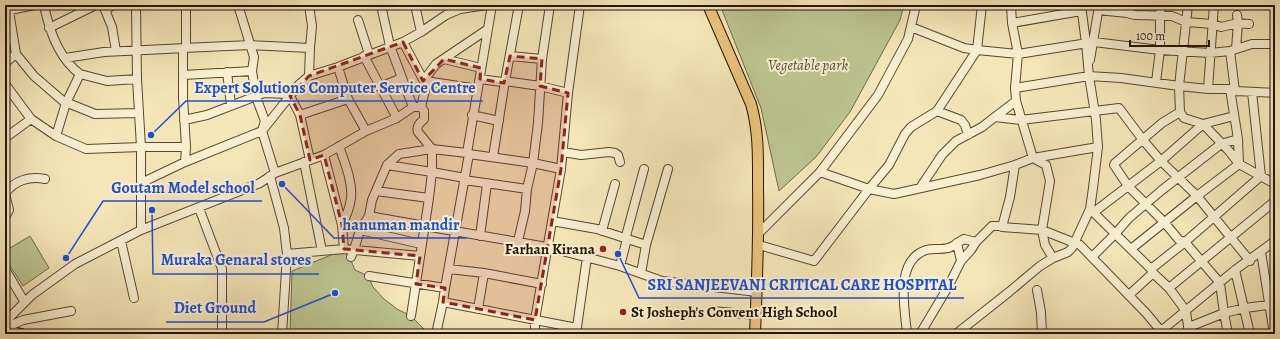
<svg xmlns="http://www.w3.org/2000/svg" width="1280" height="339" font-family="Alegreya,serif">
	<rect width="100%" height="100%" fill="#f5e6b8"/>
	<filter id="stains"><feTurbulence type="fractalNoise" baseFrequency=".005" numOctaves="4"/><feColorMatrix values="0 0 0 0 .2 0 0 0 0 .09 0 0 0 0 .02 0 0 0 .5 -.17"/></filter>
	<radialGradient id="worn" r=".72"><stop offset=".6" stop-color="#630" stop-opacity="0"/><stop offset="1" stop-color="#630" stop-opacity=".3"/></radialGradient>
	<path fill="#bcc58f" stroke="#6f6c4a" d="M720 5H904L900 20 850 112 816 157 779 191 761 108Z
		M30 236 49 268 23 286 5 258V251Z
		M343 250 350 258 355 270 368 276 373 287 384 299 397 309 411 316 427 332V334H290L292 271Z"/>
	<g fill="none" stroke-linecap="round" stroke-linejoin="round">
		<g stroke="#574731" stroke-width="10">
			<path id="minor" d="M44 5C49 30 58 58 80 74
				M103 5 112 27 116 51
				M136 5 137 79 141 147V230
				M238 5 254 57 252 71 256 97 265 121 262 131 275 173
				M381 5 390 46 413 107
				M415 5 421 32
				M1011 5 1012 23 1018 54 1015 88 1016 101 1033 158 1098 147
				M1188 5 1179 86 1180 112 1162 123 1115 163 1114 165 1128 186 1164 222 1179 240 1185 242 1220 283 1224 313 1245 308 1275 304
				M105 10 114 5
				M1098 10 1127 13 1135 15 1172 16 1186 22 1213 24 1221 27 1238 23 1249 24
				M5 11 35 5
				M358 20 369 54 367 55
				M1012 23 1081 11
				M911 27 964 48 977 50 1018 54 1094 42 1160 50 1210 53 1230 51 1252 44H1275
				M49 28 96 5
				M403 42 426 85
				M183 48 250 45 310 48
				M1236 49 1238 23 1237 15
				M1230 51 1235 91
				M16 54 34 76 63 101 95 114 139 113
				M364 56 397 118
				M510 56 542 59
				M65 58 104 52 186 48
				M444 59 481 68
				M1090 60 1099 6
				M5 63 16 54 8 5
				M338 67 348 99 366 131
				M227 72 231 105
				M183 75 252 71
				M137 79 107 81 80 74 66 103 56 136 86 149 141 147H186
				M480 79 502 82 505 81 540 86 568 93
				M306 80 309 76 310 48 312 26 309 5
				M426 81 478 89
				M1156 82 1160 50V17L1161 5
				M5 84 31 119
				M380 87 402 78
				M1015 88 1089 76 1121 78 1179 86 1208 89H1230L1235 91 1275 93
				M1208 89 1214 5
				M290 96 300 115 310 160
				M421 107 426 86 427 76 436 64 488 29
				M937 111 961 120 965 125 968 135
				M1180 112 1184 118 1203 124 1229 151 1239 164 1275 184
				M300 115 348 99
				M472 115 499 121
				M995 117 1016 101
				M184 120 207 115 264 93 288 94 309 76 338 67 403 42 421 32 446 15 460 9 487 5
				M5 138 31 119 56 136
				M339 146C344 161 353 182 351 198 350 207 346 217 342 225
				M563 152 581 155 609 152 615 153 618 155 620 162
				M469 154 533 163 561 169
				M324 155 342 225 344 249
				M493 157 505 81 519 5
				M185 162 262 131 293 92
				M304 162 322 251
				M387 165 432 172 429 198 411 316
				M1015 165 1010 197 1002 227 1042 230 1045 245 1053 258
				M820 172 869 189 894 194 980 175 1015 165 1033 158 1046 165 1050 181 1042 230 1080 245 1146 313 1161 331 1235 270 1275 241
				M270 176 284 228 287 254 282 334
				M464 180 527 189
				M141 183 185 162 186 147 183 98V48H186V5
				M920 188 942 155 956 141 982 127 995 117 1021 120 1119 108 1143 140 1161 161 1197 196 1250 261
				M376 191 429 198
				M199 208 222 269V334
				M1091 210 1151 269 1153 273 1169 288 1186 311 1189 334
				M1094 212 1161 161 1203 124 1234 116
				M369 216 425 226
				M5 217 9 210 5 194C14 180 30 176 45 179
				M552 221 597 229 646 245
				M425 226 547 247 620 266 662 281 757 292
				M360 230 421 244
				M602 231 615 184
				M759 233 820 172 878 95 908 39 916 5
				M480 236 487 184
				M121 241 134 298
				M518 241 525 211 527 189 533 163 538 123 542 59 550 5
				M957 243 961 261
				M759 245 814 261 869 189 889 165 905 134 911 127 937 111 977 50 982 5
				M1131 249 1197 196 1239 164 1238 139 1230 89
				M1261 252 1274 334
				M287 254 344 249 420 256
				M351 257 354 250 360 230 369 216 372 200 387 165 399 154 432 149V172L465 178
				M1092 257 1116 233 1129 218 1162 190 1221 144 1238 139
				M620 266 627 239 626 236 644 169
				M5 269 24 301
				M449 269 484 273 542 284
				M1151 269 1185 242 1261 176 1252 92
				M1235 270 1250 334
				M641 273 646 245 668 169
				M369 276 445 288
				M1169 288 1275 201
				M1037 290 1041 312 1042 334
				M1129 295 1153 273
				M443 302 577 328
				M478 309 484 273
				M712 311 756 315
				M5 322 32 295 75 264 141 230 260 183 275 173 324 155 366 131 397 118 413 107H421L424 111V119C420 123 416 126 418 132L432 149 467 153 492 5
				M1189 327 1224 313 1228 334
				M5 328 23 320 71 311
				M436 334 443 302 445 288 469 154 467 153
				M535 334V320L561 169 568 93 580 5
				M576 334 587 257
				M907 334C905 309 894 261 926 250 933 248 941 250 948 248 954 247 959 241 964 239L976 242 992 226H1002
				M920 334 948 287 961 261 971 250 976 242
				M956 334 1009 292 1040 266 1053 258 1068 252 1072 248 1090 209 1093 188 1098 147 1096 120 1089 76 1086 43 1081 5"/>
		</g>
		<g stroke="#221204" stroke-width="12">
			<path id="major" d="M708 5 751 104C759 132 758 159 758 187 759 236 757 285 755 334
				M5 331 21 334"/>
		</g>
		<use href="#minor" stroke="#f8efd1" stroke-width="8"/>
		<use href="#major" stroke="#eac37c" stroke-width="10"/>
	</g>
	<path fill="#8f2418" fill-opacity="0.2" stroke="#8f2418" stroke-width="3" stroke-dasharray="8 5" stroke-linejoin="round" d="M403 42 423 81 444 59 481 68 480 79 504 83 510 56 542 59 540 86 568 93 561 169 535 320 443 302 445 288 416 284 420 256 344 249 342 225 324 155 310 160 300 115 290 96 309 76Z"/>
	<g fill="#8f2418" stroke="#f8efd1" stroke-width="1.5">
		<circle cx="603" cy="249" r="4"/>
		<circle cx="623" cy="312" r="4"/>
	</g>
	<g text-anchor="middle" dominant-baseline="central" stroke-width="4" stroke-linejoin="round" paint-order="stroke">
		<g font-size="15" font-style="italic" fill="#585135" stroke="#f8efd1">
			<text x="808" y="65">Vegetable park</text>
		</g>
		<g font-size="15" font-weight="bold" fill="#221204" stroke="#f8efd1" text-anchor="end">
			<text x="595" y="249">Farhan Kirana</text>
			<text x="631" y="312" text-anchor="start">St Josheph's Convent High School</text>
		</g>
	</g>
	<path fill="none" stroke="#1d4ed8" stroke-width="1.5" d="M151 135L186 101H483M66 258L103 201H262M282 184L334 238H467M152 210L153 274H319M618 254L639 298H964M335 293L264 322H166"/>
	<g fill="#1d4ed8" stroke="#f8efd1" stroke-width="1.5">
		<circle cx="151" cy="135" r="4"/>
		<circle cx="66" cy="258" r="4"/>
		<circle cx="282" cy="184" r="4"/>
		<circle cx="152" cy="210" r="4"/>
		<circle cx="618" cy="254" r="4"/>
		<circle cx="335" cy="293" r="4"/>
	</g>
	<g font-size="16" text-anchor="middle" font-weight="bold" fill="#1d4ed8" stroke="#f8efd1" stroke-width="4" stroke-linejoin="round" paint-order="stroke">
		<text x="335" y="93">Expert Solutions Computer Service Centre</text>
		<text x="183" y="193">Goutam Model school</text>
		<text x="401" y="230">hanuman mandir</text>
		<text x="236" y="265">Muraka Genaral stores</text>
		<text x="802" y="290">SRI SANJEEVANI CRITICAL CARE HOSPITAL</text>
		<text x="215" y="313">Diet Ground</text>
	</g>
	<rect width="1280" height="339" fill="none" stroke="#f5e6b8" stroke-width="20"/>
	<rect x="6" y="6" width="1268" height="327" fill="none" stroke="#221204" stroke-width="2"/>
	<rect x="10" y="10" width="1260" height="319" fill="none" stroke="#221204"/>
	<path d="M1130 40v6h79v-6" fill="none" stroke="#221204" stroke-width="2"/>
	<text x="1136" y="40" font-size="12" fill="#221204" stroke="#f8efd1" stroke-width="3" paint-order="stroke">100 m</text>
	<rect width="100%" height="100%" filter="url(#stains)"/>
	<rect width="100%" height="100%" fill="url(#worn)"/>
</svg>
